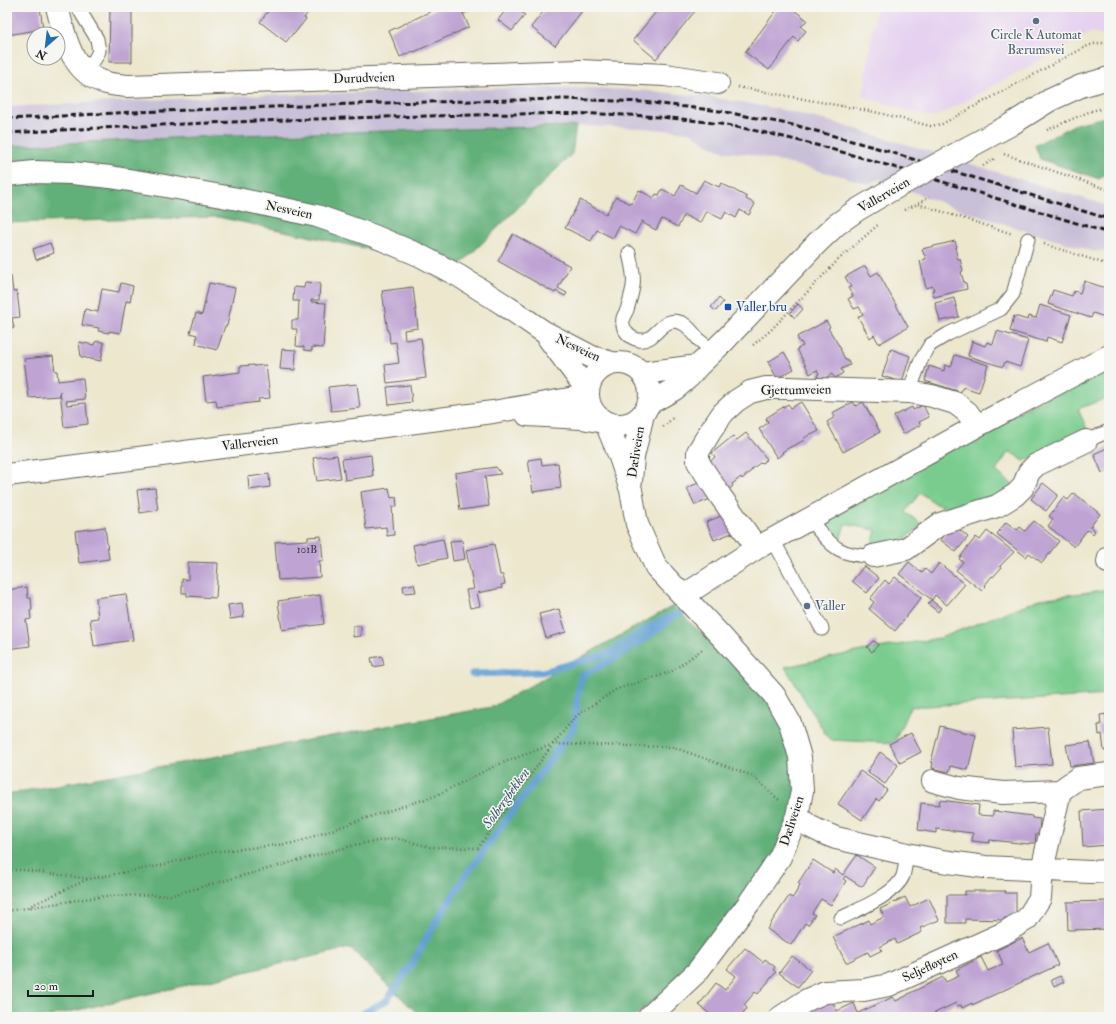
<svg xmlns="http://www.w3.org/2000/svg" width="1116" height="1024" font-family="'IM FELL Double Pica',serif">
	<rect width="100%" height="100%" fill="#f6f6f2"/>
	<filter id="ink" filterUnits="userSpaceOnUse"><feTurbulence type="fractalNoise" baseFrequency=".025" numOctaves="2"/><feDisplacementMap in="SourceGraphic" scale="8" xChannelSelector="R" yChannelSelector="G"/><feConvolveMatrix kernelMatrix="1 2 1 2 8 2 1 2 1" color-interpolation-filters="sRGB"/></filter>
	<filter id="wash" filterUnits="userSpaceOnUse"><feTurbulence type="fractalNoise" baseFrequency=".012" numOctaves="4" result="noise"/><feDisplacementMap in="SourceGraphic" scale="16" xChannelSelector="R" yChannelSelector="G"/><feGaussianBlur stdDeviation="0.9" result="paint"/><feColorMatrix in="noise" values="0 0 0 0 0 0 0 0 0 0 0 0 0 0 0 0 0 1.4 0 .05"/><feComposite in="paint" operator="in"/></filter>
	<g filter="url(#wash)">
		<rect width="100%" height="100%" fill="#ece7cd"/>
		<path fill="#e6d2f0" d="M876 7H1109V39L1092 32 934 118 863 97Z"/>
		<path fill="#c8bfd8" d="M520 88H587L651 91 710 97 774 108 836 123 1109 206V250L1095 252 1033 233 955 208 880 179 869 184 845 177 749 154 722 151 709 145 690 132 642 128 576 126 520 127 236 135 7 146V107L233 96Z"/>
		<path fill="#79cc8e" stroke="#4a7455" d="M1109 364V397L1078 409 1087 429 1024 461 1009 451 996 471 1014 486 965 511 938 505 920 493 905 512 923 525 900 542 871 548 876 530 845 524 840 541 830 535 825 517Z
			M1109 589V695L910 707 894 743 829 740 785 667 866 650 940 638 1040 599Z"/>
		<path fill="#62b079" stroke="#3f664a" d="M1109 116V157L1105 175 1099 179 1040 159 1035 145 1076 124Z
			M576 126 572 154 444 281 401 256 218 217 7 223V146L236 135Z
			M673 606 770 698 800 752 794 818 749 900 658 997 634 1017H421L350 948 47 1017H7V794L492 707Z"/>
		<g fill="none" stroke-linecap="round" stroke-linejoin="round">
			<path stroke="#629fd3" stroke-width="7" d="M472 674 542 672 607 654 654 624 687 610
				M364 1013 387 1000 412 964 434 925 466 875 573 729 581 676C615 659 646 641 675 615"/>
		</g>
		<g id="blocks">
			<path fill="#bea3d3" d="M7 7H40L43 29 7 35Z
				M271 7H310L311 8 304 18 306 19 294 34 293 33 286 42 260 22Z
				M440 7H477L463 13 469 27 414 52 413 51 400 57 389 31Z
				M508 7H514L525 15 512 31 498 20Z
				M547 7H585L555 46 531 27Z
				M660 7H691L695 11 656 59 633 40Z
				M779 7H790L807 20 801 27 806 31 798 41 794 37 769 70 745 52Z
				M110 9H132V62H109Z
				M704 180 719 187 721 183 747 197 746 199 755 204 749 215 740 210 736 218 726 212 722 219 706 211 700 223 684 215 678 227 662 219 656 230 643 223 644 222 642 221 635 234 619 226 613 238 597 230 591 241 565 228 580 200 606 214 616 197 631 204 639 190 654 198 656 194 659 195 662 189 675 196 681 185 696 193Z
				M513 234 570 266 558 288 567 293 565 296 556 291 555 293 498 261Z
				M955 241 957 247 955 248 958 259H960L963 271 961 272 964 283H966L967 289 934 297 932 290H934L933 286 926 288 920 261 926 259 925 255H924L922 249Z
				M50 243 54 253 36 260 33 249Z
				M865 266 871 276 878 272 908 327 879 344 874 335 870 338 858 317 863 314 859 307 854 309 848 299 853 296 848 288 851 287 845 277Z
				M11 276 13 292 17 291 20 317 12 318 14 328 7 329V277Z
				M1084 281 1109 289V315L1108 318 1093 313 1091 318 1048 304 1053 290 1072 296 1074 291 1080 293Z
				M305 282 320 283 319 300H311V302L326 303 323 348 312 347V351L304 350V347L296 346 297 329H292V320H298L299 301H293L294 287 304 288Z
				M121 283 133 286 130 302 126 301 120 333 109 331V333L98 331 99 328 82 325 85 309 98 312 102 289 119 292Z
				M209 283 235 288 227 326H225L217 350 196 344 197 335 190 333 196 313 202 315Z
				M413 287 418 328 404 330 405 340 421 338 426 378 387 383 385 365 399 363 396 342 390 343 389 332H388L382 291Z
				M719 298 723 302 716 311 711 307Z
				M954 298 959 317 940 321 935 303Z
				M798 304 803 309 795 318 790 313Z
				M1040 305 1071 315 1062 342 1047 337 1046 342 1010 331 1014 316 1028 320 1029 316 1036 318Z
				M826 321 830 327 828 328 841 349H840L845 359H847L850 365 841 369 843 373 835 378 832 374 820 381 817 375 819 374 817 370 810 374 797 349 803 346 801 342 800 343 797 337Z
				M997 331 1028 340 1020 367 1005 362 1003 367 968 356 972 341 985 346 987 342 993 344Z
				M99 341 104 343 101 361 81 357 79 342 94 345 95 342Z
				M282 349 296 350 295 370 280 369Z
				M891 349 910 356 902 382 882 376Z
				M784 352 794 369 777 378 768 362Z
				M955 355 988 365 979 392 963 387 961 392 925 381 929 366 944 371 945 365 951 367Z
				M53 356 55 371H57L58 381 83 378 85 399 66 401 67 405 86 403 88 424 64 427 60 391V396L29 398 24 359Z
				M254 365V366L266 365 270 398 258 399 259 402 217 407 216 400 206 401 203 377 240 372V366Z
				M357 384 360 408 331 411 328 387Z
				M410 385 412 402 389 405 387 387Z
				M801 402 819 431 813 434 812 433 803 439 804 440 792 447V446L782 452 783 453 777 458 759 429 768 423 766 418 788 404 791 408Z
				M853 402 856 406 863 402 880 432 843 452 827 422 835 417 832 413Z
				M923 405 929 417 919 422 921 425 903 434 894 416 912 407 913 410Z
				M746 433 767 459 762 463 761 462 752 469V470L742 479 741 477 732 484 733 486 728 490 707 464 715 457 712 453 733 436 737 440Z
				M1109 447V470L1102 473 1094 454Z
				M337 455 341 478 317 481 313 458Z
				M371 455 373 476 345 480 342 459Z
				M541 458 542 465 558 463 561 488 533 492 528 460Z
				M496 467 501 474 485 476 489 506 460 510 455 473Z
				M269 474 270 487 249 490 248 477Z
				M705 480 713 498 695 505 687 488Z
				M1043 483 1058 495 1046 511 1031 499Z
				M155 488 158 510 140 513 137 490Z
				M389 488 391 498 396 497 397 506 392 507 394 535 387 536 386 527 366 529 361 492Z
				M1074 493 1100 514 1090 527 1095 531 1093 534 1087 530 1074 547 1048 526 1053 519 1049 516 1064 497 1068 500Z
				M724 515 732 533 714 540 706 522Z
				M1034 521 1059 541 1042 563 1029 553 1026 557 997 534 1006 522 1017 530 1020 527 1025 531Z
				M953 524 968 537 956 552 941 540Z
				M105 527 109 559 79 563 75 531Z
				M987 531 1014 552 1000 566 1002 567 993 577 992 576 985 585 986 586 982 591 956 570 963 562 959 559 967 548 976 537 980 540Z
				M321 536 323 561H319L320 577 278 580 275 542 308 540V537Z
				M443 539 447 558 417 564 413 545Z
				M462 540 465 559 453 561 450 541Z
				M494 544 500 575H503L505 584 501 585 502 588 477 593 480 606 470 608 466 590 474 589 466 550Z
				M188 562 218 563 216 598 187 596V593H182V579L188 580Z
				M909 562 922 573 925 569 931 574 939 563 965 584 947 605 935 595 932 600 899 574Z
				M864 566 879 578 867 593 852 581Z
				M895 577 921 598 895 631 869 609 874 602 870 599 885 580 889 584Z
				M414 584 416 592 404 593 403 586Z
				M27 587 28 598H31L32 610 30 611 31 619 26 620 30 646 7 649V590Z
				M126 594 133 640 94 646 90 619 98 618 96 598Z
				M320 595 324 624 282 630 278 601Z
				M931 600 941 608 938 612 928 604Z
				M242 603 244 617 230 619 228 605Z
				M559 609 566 632 546 638 539 614Z
				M353 626H361V636L353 637Z
				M873 641 876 642 878 645 872 652 867 647Z
				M382 656 384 665 373 667 371 658Z
				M1109 714V751H1104L1102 734 1099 735 1098 725H1101L1100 715Z
				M940 726 976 735 968 770 951 766 949 772 932 768 933 762H931Z
				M1048 727 1052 764 1015 767 1012 730Z
				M911 733 921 752 900 763 889 744Z
				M1090 742 1094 763 1070 766 1066 745Z
				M880 752 898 765 885 784 867 772Z
				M860 771 884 787H883L887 790 879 801 876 799 862 820 838 804Z
				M940 800 979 805 978 815 993 816V811L1032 816V818L1040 819 1039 834H1036L1035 843H1029V844L990 840 989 843 972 841 973 833 936 829V833L918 830 921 803 939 805Z
				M1109 809V845L1083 847 1081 811Z
				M857 855 875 867 862 887 845 876 843 879 846 881 831 905 821 899 812 913 815 915 808 925 805 923 791 945 767 929 789 896 792 898 794 896 800 885 798 883 813 860 833 873 835 869 843 875Z
				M965 891H1005V893H1016V915L1011 918H1004L1005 920 965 919V923H947V895H965Z
				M905 897 910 907 929 898 939 920 920 928 922 932 897 944 895 939 880 947 882 950 870 956 868 952 846 963 833 937 869 920 870 924 884 917 880 909Z
				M1109 901V929L1068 930 1067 902Z
				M1022 938 1029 952 1048 943 1058 965 972 1005V1003L962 1008 961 1005 957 1006 956 1003 926 1017H809L805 1009 830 997 837 1011 854 1003 858 1013 893 997 896 1001 908 995V994L943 977 946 982 959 976 956 970 981 957 988 971 1003 964 997 950Z
				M745 948 763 962 765 959 775 967 773 970 776 972 758 994 755 992 744 1005 747 1008 740 1017H713L699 1005 716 983 725 990 736 976 727 969Z
				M792 956 811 970 798 987 779 973Z
				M1060 976 1064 982 1054 987 1051 980Z"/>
		</g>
	</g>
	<g filter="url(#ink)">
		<use href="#blocks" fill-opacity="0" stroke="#65635a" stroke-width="1"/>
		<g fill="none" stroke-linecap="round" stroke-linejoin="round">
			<g stroke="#65635a" stroke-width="15">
				<path id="service" d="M79 7 80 11 97 39 99 51 95 59 84 70
					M629 253C631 263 635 276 633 286 632 294 629 302 627 310 626 312 624 315 623 318 621 329 629 338 639 340 657 343 662 312 684 324 690 328 695 335 699 340 704 344 709 348 713 352
					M909 392 921 360 930 345 948 334 1001 309 1013 294 1028 239
					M1086 441 1109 431
					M810 520C831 545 837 556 873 556
					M773 540 822 629
					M841 918C857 910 896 894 903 876 905 869 906 861 907 854"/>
			</g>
			<g stroke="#65635a" stroke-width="24">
				<path id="minor" d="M57 7C65 37 71 74 107 83 113 85 121 85 128 86L580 71 665 75 718 83
					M527 415 582 418 604 422
					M606 423 620 457 631 490 637 524 656 567 721 636 774 695 790 723 800 757 802 791 797 816 780 857 749 903 697 972 649 1017
					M7 475 493 412 575 398 587 392
					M631 481 633 457 643 414
					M757 548 721 497 698 462V452L710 432 723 413 736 401 750 392 766 388H788L909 392 932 396 955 403 967 412 977 426
					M873 556 906 549 940 524 997 506 1015 495 1023 487 1029 472 1036 465 1086 441
					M1108 562 1109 557
					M683 596 757 548 977 426 1109 356
					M933 781 959 788 1003 793 1060 791
					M797 816 809 826 821 832 836 838 907 854 942 861 985 867 1090 872 1109 871
					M781 1017 807 1000 825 992 864 990 889 985 1004 933 1027 919 1040 898 1042 870 1060 791 1078 778 1109 774"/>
			</g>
			<g stroke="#65635a" stroke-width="24">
				<path id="tertiary" d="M969 147 1010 125 1050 100 1081 86 1109 78
					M7 175 34 172 72 173 110 177 154 184 238 199 317 216 374 236 419 255 459 276 503 304 544 332 592 357 612 363
					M549 339 588 391
					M588 394a31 31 0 1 1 62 0a31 31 0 1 1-62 0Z
					M642 373 698 366
					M648 404 675 389 689 377 698 366 725 340 817 243 836 225 857 210 884 194"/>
			</g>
			<path stroke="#65635a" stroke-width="2.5" stroke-dasharray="1 3" stroke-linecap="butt" d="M738 87 875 112 930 126 942 124 1072 54C1084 48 1095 40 1109 44
				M1047 130 1091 111 1109 107
				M1004 154 1109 190
				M918 204 1013 234
				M904 210 918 204 929 197
				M1044 244 1109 265
				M753 345 771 330 838 260 879 224
				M663 427 674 417
				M7 870H24L89 879 158 866 213 852 295 843 366 818 435 796 497 765 553 744 673 747 753 776 779 800
				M28 907 88 879
				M7 911 104 896 172 895 355 845 395 838 430 847 478 848 553 744 576 716 617 689 671 672 704 648"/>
			<use href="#service" stroke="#fff" stroke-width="13"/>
			<use href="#minor" stroke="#fff" stroke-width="22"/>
			<use href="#tertiary" stroke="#fff" stroke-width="22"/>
			<path stroke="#1c1c1c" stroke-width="3" stroke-dasharray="6 3" stroke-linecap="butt" d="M7 119 135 112 383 103 563 99 644 102 720 111 798 126 877 148 1109 219
				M7 133C147 125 288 119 428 116 525 114 623 109 720 124 785 135 847 153 910 172 977 192 1043 213 1109 233"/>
			<g stroke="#65635a" stroke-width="24" stroke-linecap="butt">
				<path id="tertiary-bridge" d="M884 194 969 147"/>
			</g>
			<path stroke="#65635a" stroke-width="2.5" stroke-dasharray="1 3" stroke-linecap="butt" d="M983 166 994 159"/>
			<use href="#tertiary-bridge" stroke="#fff" stroke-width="22"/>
		</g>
	</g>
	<g fill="#5c6f8a" stroke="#f6f6f2" stroke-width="1.5">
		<circle cx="1036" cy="21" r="4"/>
		<circle cx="807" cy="606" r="4"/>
	</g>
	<rect fill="#1a4fb4" stroke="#f6f6f2" stroke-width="1.5" x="724" y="303" width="8" height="8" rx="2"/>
	<g text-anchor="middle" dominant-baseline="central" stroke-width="3" stroke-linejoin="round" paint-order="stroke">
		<g font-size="11" fill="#443e4a">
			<text x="307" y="549">101B</text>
		</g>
		<g font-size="13" fill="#4e5e75" stroke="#f6f6f2">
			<text x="1036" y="35">Circle K Automat<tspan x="1036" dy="15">Bærumsvei</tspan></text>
			<text x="815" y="606" text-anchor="start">Valler</text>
		</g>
		<g font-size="13" fill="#1c1c1c" stroke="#f6f6f2">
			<text transform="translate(364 78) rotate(-2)">Durudveien</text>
			<text transform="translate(884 195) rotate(-30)">Vallerveien</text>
			<text transform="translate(289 210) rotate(12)">Nesveien</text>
			<text transform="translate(578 348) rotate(25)">Nesveien</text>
			<text transform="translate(796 390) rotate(-1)">Gjettumveien</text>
			<text transform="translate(250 443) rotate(-7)">Vallerveien</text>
			<text transform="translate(636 452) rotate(-81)">Dæliveien</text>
			<text transform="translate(792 821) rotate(-72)">Dæliveien</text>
			<text transform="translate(930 966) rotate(-25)">Seljefløyten</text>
		</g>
		<g font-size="13" fill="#164399" stroke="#f6f6f2" text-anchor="start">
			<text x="736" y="307">Valler bru</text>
		</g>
		<g font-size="14" font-style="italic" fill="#3c576e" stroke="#f6f6f2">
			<text transform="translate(506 798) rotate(-54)">Solbergbekken</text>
		</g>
	</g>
	<rect width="1116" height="1024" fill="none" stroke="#f6f6f2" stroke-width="24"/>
	<g transform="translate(46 46) rotate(208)"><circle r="19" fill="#f6f6f2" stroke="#9f9f9c"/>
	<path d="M0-3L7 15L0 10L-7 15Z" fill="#1f6fb2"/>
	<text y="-6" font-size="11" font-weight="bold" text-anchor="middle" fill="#1c1c1c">N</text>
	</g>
	<path d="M28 990v6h65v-6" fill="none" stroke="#1c1c1c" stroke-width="2"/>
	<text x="34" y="990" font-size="12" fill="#1c1c1c" stroke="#f6f6f2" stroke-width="3" paint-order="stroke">20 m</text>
</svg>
